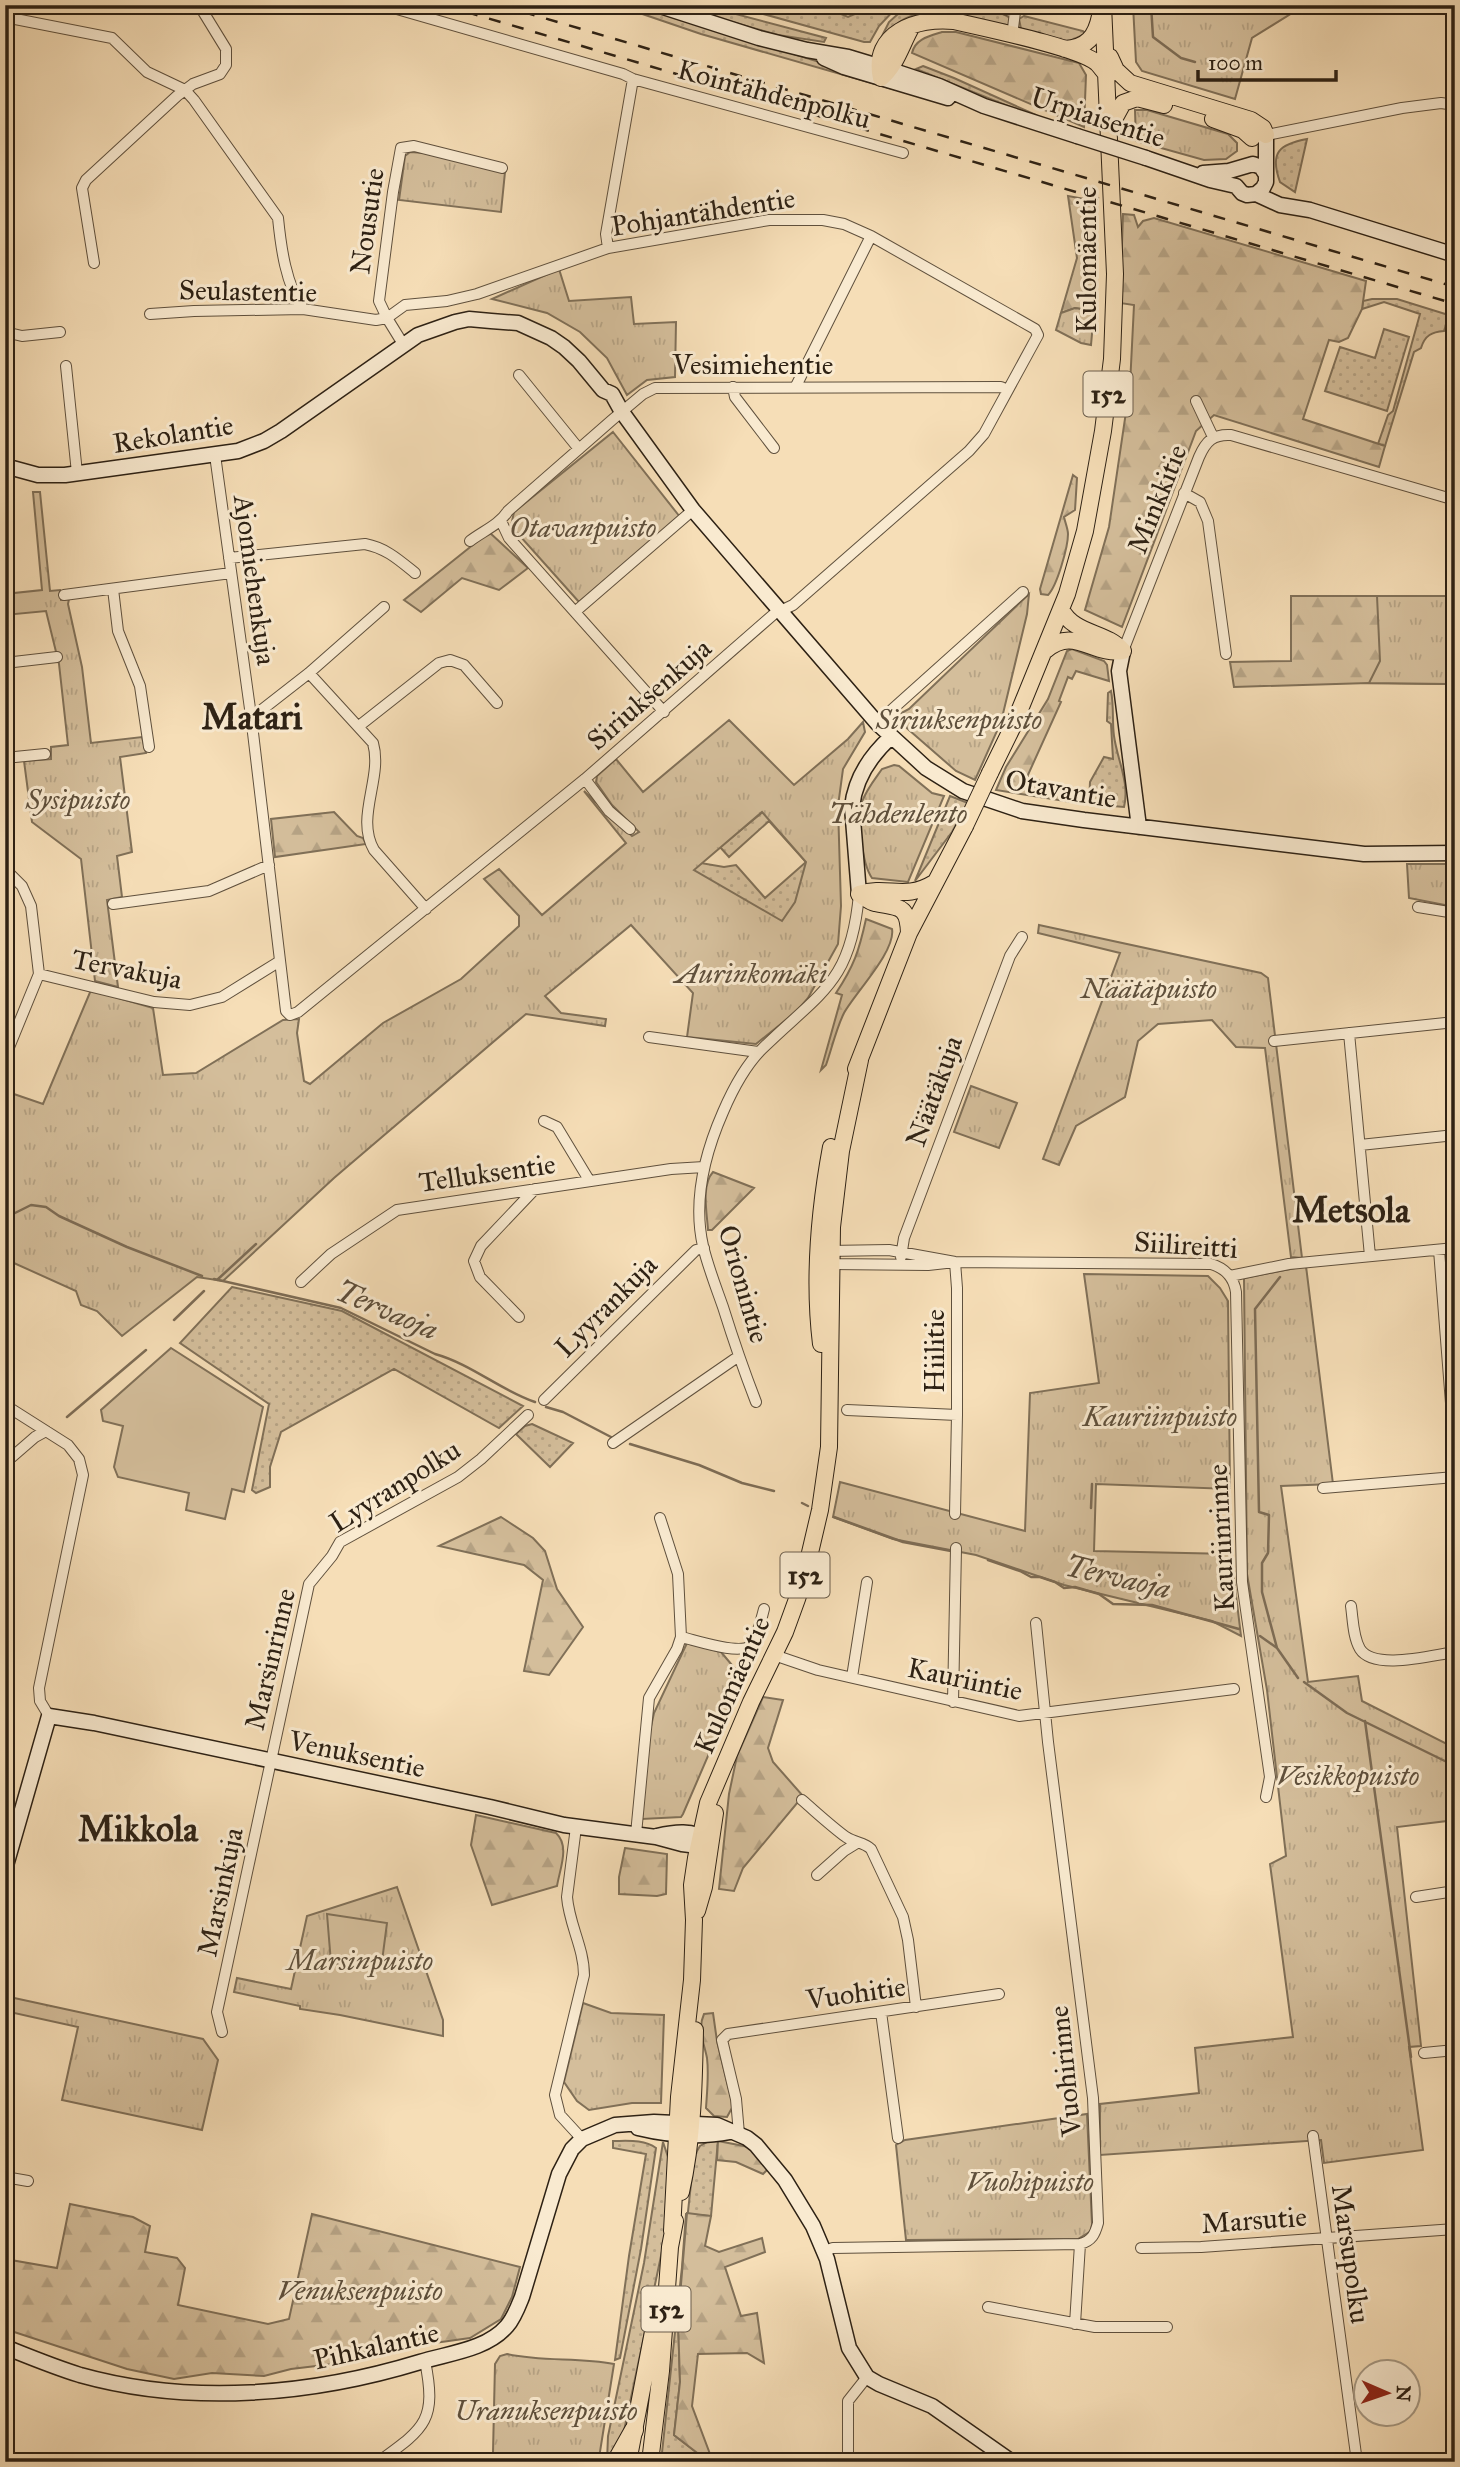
<svg xmlns="http://www.w3.org/2000/svg" width="1460" height="2467" font-family="'IM FELL Great Primer',serif">
	<defs>
		<pattern id="grass-dots" width="8" height="8" patternUnits="userSpaceOnUse" patternTransform="scale(1.75)"><rect width="8" height="8" fill="#d4be9b"/><path d="M2 2h.1M6 6h.1" fill="none" stroke="#b6a385" stroke-width="1.8" stroke-linecap="round"/></pattern>
		<pattern id="forest-firs" width="22" height="20" patternUnits="userSpaceOnUse" patternTransform="scale(1.75)"><rect width="22" height="20" fill="#d4be9b"/><path d="M5 1l3.5 6h-7zM16 11l3.5 6h-7z" fill="#b6a385"/></pattern>
		<pattern id="park-tufts" width="24" height="20" patternUnits="userSpaceOnUse" patternTransform="scale(1.75)"><rect width="24" height="20" fill="#d4be9b"/><path d="M3 7l-1-3M5 7V3M7 7l1-3M15 17l-1-3M17 17v-4M19 17l1-3" fill="none" stroke="#b6a385"/></pattern>
	</defs>
	<rect width="100%" height="100%" fill="#f6deb7"/>
	<filter id="stains"><feTurbulence type="fractalNoise" baseFrequency=".00286" numOctaves="4"/><feColorMatrix values="0 0 0 0 .2 0 0 0 0 .09 0 0 0 0 .02 0 0 0 .5 -.17"/></filter>
	<radialGradient id="worn" r=".72"><stop offset=".6" stop-color="#630" stop-opacity="0"/><stop offset="1" stop-color="#630" stop-opacity=".3"/></radialGradient>
	<path fill="url(#grass-dots)" stroke="#807058" stroke-width="2" d="M616 5H636L903 88 896 90 701 34Z
		M672 5H702L826 38 824 42 778 35Z
		M731 5H833L836 12 848 17 876 5H899L879 26 870 42H864Z
		M908 5C933 5 993 3 1011 19V23L1007 28C973 19 927 0 897 24 890 30 884 38 878 44L889 22Z
		M1024 16 1083 31 1085 34 1066 43 1021 29 1019 19Z
		M923 66 954 78 1036 115 1035 117 916 69Z
		M1307 139 1295 192 1280 182C1269 152 1280 144 1307 139Z
		M1372 299H1397L1455 317V328L1446 325 1444 331C1432 332 1425 335 1421 348L1414 352 1385 446 1378 444 1388 415 1393 411 1420 314 1384 302 1362 309 1363 301Z
		M1384 329 1409 337 1387 411 1325 391 1340 347 1375 358Z
		M1111 691C1114 705 1112 721 1114 736 1117 759 1130 783 1124 807L1089 804 1090 782 1104 757 1113 759 1111 724 1107 721 1108 693Z
		M950 796 968 803 952 832 915 881Z
		M770 806 814 861 798 910 784 925 675 885 701 863 724 867 736 865 765 898 806 862 769 821 729 857 720 847Z
		M232 1287 342 1311 523 1406 499 1428 394 1369 281 1432 270 1467V1487L256 1493 252 1490 269 1404 180 1343Z
		M532 1424 573 1443 550 1467 516 1434 525 1426Z
		M613 2141C627 2141 644 2139 656 2148L641 2249 620 2358 615 2360 629 2256 646 2154 613 2148Z
		M709 2141H718L711 2216 686 2214 678 2320 680 2382 674 2435 709 2462H661L694 2156 700 2146Z
		M663 2142 670 2163 665 2237 624 2431 612 2457 607 2461 608 2436 644 2263Z"/>
	<path fill="url(#forest-firs)" stroke="#807058" stroke-width="2" d="M942 32H956L1079 63 1086 75 1084 127 912 53C915 39 929 36 942 32Z
		M1068 196 1096 201 1094 311 1075 308 1061 313 1077 258Z
		M1123 214 1134 215 1138 227 1143 221 1154 218 1366 281 1362 309 1348 338 1339 342 1329 340 1303 419 1385 446 1379 467 1214 415 1196 431 1122 627 1085 610 1109 527 1130 385 1134 305 1120 303Z
		M1073 475 1077 478 1075 510 1064 517C1065 522 1068 529 1068 534 1068 547 1057 586 1048 595L1041 594 1040 589Z
		M489 532 528 568 499 590 462 578 421 612 404 600Z
		M1291 596H1455V681L1447 684 1369 683 1234 687 1230 662 1291 661Z
		M1072 649 1104 661 1107 665 1109 681 1076 671 1072 679 1068 677 1059 701 1061 702 1027 777 1077 792 1078 803 996 790 1006 767 1048 699 1067 651Z
		M334 812 357 836 363 838 366 844 275 857 271 819Z
		M866 919 892 929C896 951 855 993 844 1013 836 1029 832 1048 826 1065L821 1070 842 995 836 993C854 966 859 951 866 919Z
		M713 1172 754 1188 712 1230H708C707 1213 701 1185 713 1172Z
		M501 1517 533 1538 545 1551 557 1589 583 1627 549 1675 524 1671 543 1580 524 1565 439 1546Z
		M763 1697 783 1700 768 1748 773 1762 803 1796 743 1868 734 1891 719 1889 729 1794 737 1756Z
		M476 1815 556 1833C570 1846 560 1868 557 1886L492 1905 471 1845Z
		M625 1848 667 1854 666 1894 657 1896 619 1894V1877Z
		M713 2013 717 2041 733 2106 727 2117 714 2116 706 2108C707 2092 709 2074 707 2058 704 2043 697 2029 704 2014Z
		M718 2141 749 2147 769 2168 763 2174 736 2162 717 2160Z
		M70 2204 133 2217 150 2226 145 2252 177 2258 185 2268 178 2305 268 2324 289 2319 312 2214 520 2267 512 2297 501 2319 470 2338 348 2355 333 2364 291 2369 264 2376 212 2373 174 2379 127 2369 5 2329V2259L57 2268Z
		M687 2213 711 2216 705 2246 719 2252 762 2238 765 2252 725 2267 741 2316 757 2313 764 2363 747 2353 698 2354 692 2406 713 2462H709L674 2435 680 2382 678 2320Z"/>
	<path fill="url(#park-tufts)" stroke="#807058" stroke-width="2" fill-rule="evenodd" d="M1133 5H1305L1252 38 1235 99 1142 71 1136 62Z
		M1135 110H1147L1228 134 1237 143V151L1226 159 1204 160 1136 141Z
		M410 152 425 153 505 172 501 212 399 200 405 156Z
		M559 269 569 301 631 297 634 324 676 322 675 377 647 380 627 395 607 358 580 332 547 313 492 299Z
		M1075 308 1094 311 1091 345 1081 343 1056 330 1061 313Z
		M613 432 680 517 579 602 511 526 514 512Z
		M33 492H40L50 591 60 590 61 600 69 599 68 604 82 667 91 743 142 737 146 753 120 757 132 852 117 856 122 897 107 900 118 987 95 981 81 859 32 822 24 761 51 759V747L68 745 59 664 46 611 5 615V594L42 590Z
		M1029 594 1027 614 1001 722 975 780 956 771 894 717 909 709Z
		M1377 596H1455V681L1447 684 1369 683 1380 661Z
		M729 720 794 785 848 739 863 722 865 732 843 769 838 806 841 906 838 944 808 998 797 1011 756 1044 687 1037 693 993 631 925 545 996 561 1013 606 1019 605 1026 526 1014 334 1178 223 1281 197 1277 122 1336 97 1311 81 1305 76 1291 5 1259V1091L43 1104 91 990 153 1008 163 1075 196 1073 283 1020 299 1019 297 1033 304 1081 310 1084 383 1023 461 979 519 926V916L484 879 499 869 542 915 626 843 584 791 632 836 639 832 612 805 596 782 597 776 616 759 643 792ZM762 812 806 862 795 902 782 921 694 870Z
		M894 765 899 766 932 793 944 796 908 882 872 878C862 864 857 819 862 802 866 790 875 779 882 769Z
		M1407 864H1455V907L1409 898Z
		M1039 925 1261 973 1268 978 1302 1258 1291 1257 1265 1048 1236 1047 1212 1020 1158 1024 1138 1041 1125 1097 1076 1126 1059 1165 1043 1159 1120 953 1038 933Z
		M971 1086 1017 1103 999 1148 954 1132Z
		M1306 1266 1333 1484 1281 1486 1308 1682 1358 1676 1362 1701 1455 1748V1820L1397 1827 1421 2046 1409 2047 1423 2150 1324 2163 1321 2140 1100 2155V2104L1199 2093 1195 2048 1293 2037 1270 1864 1286 1856 1267 1690 1247 1574 1244 1278Z
		M1084 1274 1208 1276 1220 1288 1228 1301 1230 1489 1096 1484 1094 1551 1231 1554 1241 1636 1212 1621 1064 1585 976 1555 893 1539 833 1517 840 1482 1025 1531 1030 1393 1099 1383Z
		M687 1643 721 1652 742 1677 683 1814 681 1817 642 1819 648 1740 654 1713Z
		M397 1887 443 2020V2036L340 2015 300 2009V2006L234 1992 237 1978 291 1989 307 1916Z
		M5 1996 203 2039 218 2060 202 2130 62 2100 78 2027 5 2011Z
		M583 2003 611 2013 664 2015 661 2103H632L589 2110 577 2101 564 2082Z
		M1087 2114 1092 2224 1091 2231 1078 2239 906 2240 896 2145 905 2140Z
		M507 2354C543 2362 579 2357 614 2364L599 2458 585 2462H482L493 2453 495 2364 500 2356Z"/>
	<path fill="#d4be9b" stroke="#807058" stroke-width="2" d="M171 1348 263 1407 244 1492 232 1489 225 1519 186 1510 189 1493 118 1477 114 1467 123 1426 103 1421 101 1410Z
		M327 1914 387 1923 381 1969 331 1963Z"/>
	<g fill="none" stroke-linecap="round" stroke-linejoin="round">
		<path stroke="#7d6c55" stroke-width="2.5" d="M1151 5 1153 37 1181 58 1195 62
			M5 1211 13 1214 31 1205 46 1207 59 1216 127 1247 202 1276
			M214 1279 341 1308 435 1354C471 1364 500 1390 535 1402
			M217 1280 256 1244
			M174 1320 204 1291
			M546 1407 563 1412 611 1437
			M67 1417 146 1350
			M630 1444 699 1465 742 1483 774 1491
			M802 1503 808 1506
			M1091 1508 1092 1484
			M834 1517 903 1542 951 1551
			M988 1560 1020 1571 1031 1577H1040L1055 1582 1064 1588 1075 1587 1099 1594 1113 1604 1152 1605 1239 1629
			M1260 1636 1277 1648 1298 1678
			M1277 1648 1262 1592V1563L1268 1553 1269 1515 1259 1512 1255 1309 1280 1277
			M1304 1682 1347 1713 1455 1766
			M1365 1721 1411 2057"/>
		<g stroke="#5f503d" stroke-width="12">
			<path id="street" d="M383 5 623 74 633 79 903 153
				M986 5 1015 12 1012 36
				M5 17 112 38 147 72 185 90 194 100 278 218C281 248 286 285 303 309
				M1262 136 1402 108 1441 103 1455 105
				M608 248 606 234 633 79
				M94 263 82 188 86 180 177 96 193 84 220 74 226 65V49L199 5
				M150 314 194 311 303 309 376 320 387 318 379 301 393 192 401 148 414 146 502 168
				M5 332 22 336 60 332
				M66 366 77 473
				M519 375 579 449
				M796 386 871 236
				M733 387 735 397 774 448
				M1196 401 1213 437
				M215 455 251 716 286 1011 290 1015 298 1012 585 779 774 614 793 605 969 451 984 434 1038 335 1035 329 871 236 844 224 823 220H769L608 248 477 294 447 301 405 305 387 318 403 344
				M1184 493 1200 502 1208 521 1226 654
				M501 521 509 538 664 712
				M470 541C483 531 499 525 508 511L612 420 643 394 655 388 1001 387 1008 390
				M229 558 365 544C386 548 399 560 415 573
				M113 589 118 631 140 686 149 747
				M64 595 231 573
				M576 611 693 510
				M1123 651 1199 457C1206 441 1213 434 1231 435L1455 500
				M5 663 57 657
				M309 673 373 743C383 778 355 817 374 850L426 909
				M251 716 259 712 309 673 384 607
				M877 723 1023 592
				M359 726 439 663 450 660 464 665 497 703
				M5 758 45 754
				M585 779 609 811 630 829
				M5 869 22 886 31 906 39 974 5 1057
				M113 904 209 891 269 865
				M1418 907 1455 913
				M39 974 154 1002 190 1005 222 997 280 961
				M1349 1033 1370 1256
				M649 1037 758 1052
				M1274 1041 1455 1022
				M544 1121 557 1127 589 1180
				M1360 1145 1455 1135
				M1439 1250 1455 1454
				M828 1251 889 1250 955 1262 1211 1264C1225 1268 1234 1278 1236 1292L1242 1582 1270 1777 1266 1797
				M901 1257 904 1238 1010 956 1022 937
				M827 1262 830 1264 928 1265 955 1262
				M1230 1276 1289 1264 1455 1248
				M301 1282 331 1254 397 1210 671 1169 704 1167
				M519 1317 480 1277 474 1261 481 1246 535 1189
				M544 1400 696 1250 704 1248
				M756 1402C744 1371 733 1339 723 1307 716 1287 708 1267 703 1246 693 1202 705 1153 723 1112 732 1091 745 1066 762 1049 820 992 851 984 859 894
				M5 1405 68 1445 79 1459 83 1475 39 1688 40 1701 49 1716
				M847 1410 957 1415V1288L955 1262
				M613 1443 739 1356
				M5 1463 35 1437 46 1431
				M1323 1488 1455 1477
				M955 1514 957 1415
				M1351 1606C1353 1620 1353 1637 1360 1649 1374 1671 1432 1655 1455 1652
				M681 1637C695 1640 741 1656 751 1645 758 1636 761 1620 764 1609
				M774 1655 818 1670 1019 1716 1234 1689
				M852 1677 867 1582
				M953 1702 956 1548
				M802 1800C816 1812 831 1826 846 1837 855 1843 864 1842 871 1849L903 1917 908 1940 916 2007
				M576 1827 567 1897C569 1924 584 1948 584 1975L555 2095 560 2115 582 2139
				M636 1834 649 1698 677 1649 681 1637 678 1574 660 1518
				M817 1875 844 1851 857 1843
				M1416 1897 1455 1891
				M881 2012 898 2138
				M222 2032 217 2012 309 1584 332 1556 340 1542 458 1477 481 1459 528 1415
				M1424 2053 1455 2050
				M739 2134 736 2099 722 2040 728 2034 999 1994
				M1313 2136 1357 2462
				M5 2177 28 2181
				M1141 2248 1201 2247 1455 2229
				M824 2251 833 2248 1080 2244C1092 2241 1095 2234 1098 2223L1093 2098 1048 1742 1036 1623
				M988 2307 1095 2327H1167
				M1075 2324 1080 2244
				M378 2462C425 2428 437 2421 425 2361
				M848 2462V2401L867 2377"/>
		</g>
		<g stroke="#2d2114" stroke-width="17">
			<path id="secondary" d="M657 5 759 38 807 50 848 57 891 70 939 86 984 106 1077 136
				M824 58 844 67 948 98
				M1146 158 1210 180 1236 186 1242 193 1247 195 1256 194 1280 205 1310 210 1455 255
				M1203 173 1229 171 1253 164 1261 167 1265 173
				M1256 194 1263 188 1266 182V135
				M5 466 38 475H65L238 451 264 441 281 431 418 335 455 322 469 319 491 321 518 323 551 338 564 347 579 361 603 390 612 394 622 412 693 510 877 723 926 768 963 791 1022 811 1084 820 1364 854 1455 853
				M1123 651 1119 671 1139 827
				M859 894 852 807C855 779 870 756 891 737
				M657 1836C674 1832 693 1829 708 1841
				M5 1869 49 1716 94 1723 490 1807 564 1825 656 1837 682 1844 698 1846 707 1844
				M638 2128C667 2135 700 2138 730 2132
				M5 2347C30 2357 54 2367 80 2375 191 2406 312 2395 420 2362 449 2353 486 2350 507 2326 514 2318 518 2307 522 2297L559 2174 572 2149 582 2139 615 2125 654 2122 717 2125 747 2138 756 2145 785 2180 813 2226 827 2259 849 2348 867 2377 879 2384 932 2406 1012 2462"/>
		</g>
		<g stroke="#2d2114" stroke-width="18">
			<path id="primary" d="M912 26C902 43 896 66 881 78 871 33 917 17 954 21 983 28 1078 47 1097 63 1101 67 1104 72 1108 76
				M1065 49C1087 48 1096 36 1100 16
				M1110 57 1116 70 1130 83 1251 120 1263 128 1266 135
				M1213 119 1243 130 1252 138
				M1111 125 1123 103 1137 98 1164 105
				M1061 609C1074 635 1106 631 1123 651
				M1046 650C1074 626 1093 656 1123 651
				M990 773 1014 724 1067 594 1085 531 1103 431 1112 359 1115 274 1103 5
				M859 894C889 885 904 901 934 883
				M859 894C864 897 869 902 875 903 898 908 908 904 909 933
				M856 1069 909 933 965 826
				M821 1344C813 1278 819 1212 831 1147
				M697 1911 704 1887 715 1813
				M681 2192C693 2139 694 2084 695 2030
				M672 2231 679 2097 692 1980 694 1920 692 1885 696 1858 708 1803 751 1702 785 1632 797 1599 805 1574 820 1510 829 1447 832 1227 841 1151 860 1060
				M628 2462 657 2311
				M650 2462 661 2371 670 2247 675 2221"/>
		</g>
		<g stroke="#2d2114" stroke-width="20">
			<path id="highway" d="M616 2462 634 2430"/>
		</g>
		<use href="#street" stroke="#f9ead0" stroke-width="10"/>
		<use href="#secondary" stroke="#f9ead0" stroke-width="14"/>
		<use href="#primary" stroke="#f6deb7" stroke-width="16"/>
		<use href="#highway" stroke="#f6deb7" stroke-width="18"/>
		<path stroke="#2d2114" stroke-width="2.5" stroke-dasharray="12 12" stroke-linecap="butt" d="M443 5 1455 304
			M500 5 1455 287"/>
		<g stroke="#2d2114" stroke-width="17" stroke-linecap="butt">
			<path id="secondary-bridge" d="M1077 136 1146 158"/>
		</g>
		<g stroke="#2d2114" stroke-width="18" stroke-linecap="butt">
			<path id="primary-bridge" d="M965 826 990 773"/>
		</g>
		<use href="#secondary-bridge" stroke="#f9ead0" stroke-width="14"/>
		<use href="#primary-bridge" stroke="#f6deb7" stroke-width="16"/>
	</g>
	<g text-anchor="middle" dominant-baseline="central" stroke-width="6" stroke-linejoin="round" paint-order="stroke">
		<g fill="#f9ead0" stroke="#6a5d4c" stroke-width="2">
			<rect x="1083.5" y="371.5" width="49" height="45" rx="5"/>
			<rect x="780.5" y="1552.5" width="49" height="45" rx="5"/>
			<rect x="641.5" y="2286.5" width="49" height="45" rx="5"/>
		</g>
		<g font-size="26" font-weight="bold" fill="#2d2114">
			<text x="1108" y="394">152</text>
			<text x="805" y="1575">152</text>
			<text x="666" y="2309">152</text>
		</g>
		<g font-size="28" fill="#2d2114" stroke="#f9ead0">
			<text transform="translate(774 94) rotate(15)">Kointähdenpolku</text>
			<text transform="translate(1098 117) rotate(18)">Urpiaisentie</text>
			<text transform="translate(703 212) rotate(-9)">Pohjantähdentie</text>
			<text transform="translate(367 221) rotate(-82)">Nousutie</text>
			<text transform="translate(1086 260) rotate(-90)">Kulomäentie</text>
			<text transform="translate(248 291) rotate(1)">Seulastentie</text>
			<text x="753" y="364">Vesimiehentie</text>
			<text transform="translate(173 434) rotate(-9)">Rekolantie</text>
			<text transform="translate(1157 499) rotate(-68)">Minkkitie</text>
			<text transform="translate(255 580) rotate(82)">Ajomiehenkuja</text>
			<text transform="translate(649 694) rotate(-41)">Siriuksenkuja</text>
			<text transform="translate(1061 789) rotate(10)">Otavantie</text>
			<text transform="translate(127 969) rotate(11)">Tervakuja</text>
			<text transform="translate(934 1091) rotate(-70)">Näätäkuja</text>
			<text transform="translate(487 1173) rotate(-8)">Telluksentie</text>
			<text transform="translate(1186 1245) rotate(4)">Siilireitti</text>
			<text transform="translate(744 1284) rotate(74)">Orionintie</text>
			<text transform="translate(606 1306) rotate(-45)">Lyyrankuja</text>
			<text transform="translate(934 1351) rotate(-90)">Hiilitie</text>
			<text transform="translate(395 1486) rotate(-32)">Lyyranpolku</text>
			<text transform="translate(1221 1538) rotate(-93)">Kauriinrinne</text>
			<text transform="translate(270 1659) rotate(-77)">Marsinrinne</text>
			<text transform="translate(965 1679) rotate(12)">Kauriintie</text>
			<text transform="translate(732 1685) rotate(-66)">Kulomäentie</text>
			<text transform="translate(357 1754) rotate(12)">Venuksentie</text>
			<text transform="translate(220 1892) rotate(-78)">Marsinkuja</text>
			<text transform="translate(856 1993) rotate(-8)">Vuohitie</text>
			<text transform="translate(1065 2071) rotate(-96)">Vuohirinne</text>
			<text transform="translate(1254 2220) rotate(-4)">Marsutie</text>
			<text transform="translate(1351 2254) rotate(82)">Marsupolku</text>
			<text transform="translate(376 2346) rotate(-13)">Pihkalantie</text>
		</g>
		<g font-size="28" font-style="italic" fill="#5f503c" stroke="#f9ead0">
			<text x="583" y="527">Otavanpuisto</text>
			<text x="959" y="719">Siriuksenpuisto</text>
			<text x="78" y="799">Sysipuisto</text>
			<text x="898" y="813">Tähdenlento</text>
			<text x="751" y="973">Aurinkomäki</text>
			<text x="1149" y="988">Näätäpuisto</text>
			<text x="1160" y="1416">Kauriinpuisto</text>
			<text x="1348" y="1775">Vesikkopuisto</text>
			<text x="360" y="1960">Marsinpuisto</text>
			<text x="1030" y="2181">Vuohipuisto</text>
			<text x="360" y="2290">Venuksenpuisto</text>
			<text x="546" y="2410">Uranuksenpuisto</text>
		</g>
		<g font-size="30" font-style="italic" fill="#5c4d3a" stroke="#f9ead0">
			<text transform="translate(387 1310) rotate(23)">Tervaoja</text>
			<text transform="translate(1118 1577) rotate(13)">Tervaoja</text>
		</g>
		<g font-size="35" font-weight="bold" fill="#2d2114" stroke="#f9ead0">
			<text x="252" y="717">Matari</text>
			<text x="1351" y="1210">Metsola</text>
			<text x="138" y="1829">Mikkola</text>
		</g>
	</g>
	<rect width="1460" height="2467" fill="none" stroke="#f6deb7" stroke-width="28"/>
	<rect x="7" y="7" width="1446" height="2453" fill="none" stroke="#2d2114" stroke-width="3.5"/>
	<rect x="14" y="14" width="1432" height="2439" fill="none" stroke="#2d2114" stroke-width="2"/>
	<g transform="translate(1387 2393) rotate(92)"><circle r="33" fill="#f9ead0" stroke="#a79a85" stroke-width="2"/>
	<path d="M0-5L12 26L0 18L-12 26Z" fill="#8f2418"/>
	<text y="-10" font-size="19" font-weight="bold" text-anchor="middle" fill="#2d2114">N</text>
	</g>
	<path d="M1198 70v10h138v-10" fill="none" stroke="#2d2114" stroke-width="3.5"/>
	<text x="1208" y="70" font-size="21" fill="#2d2114" stroke="#f9ead0" stroke-width="5" paint-order="stroke">100 m</text>
	<rect width="100%" height="100%" filter="url(#stains)"/>
	<rect width="100%" height="100%" fill="url(#worn)"/>
</svg>
